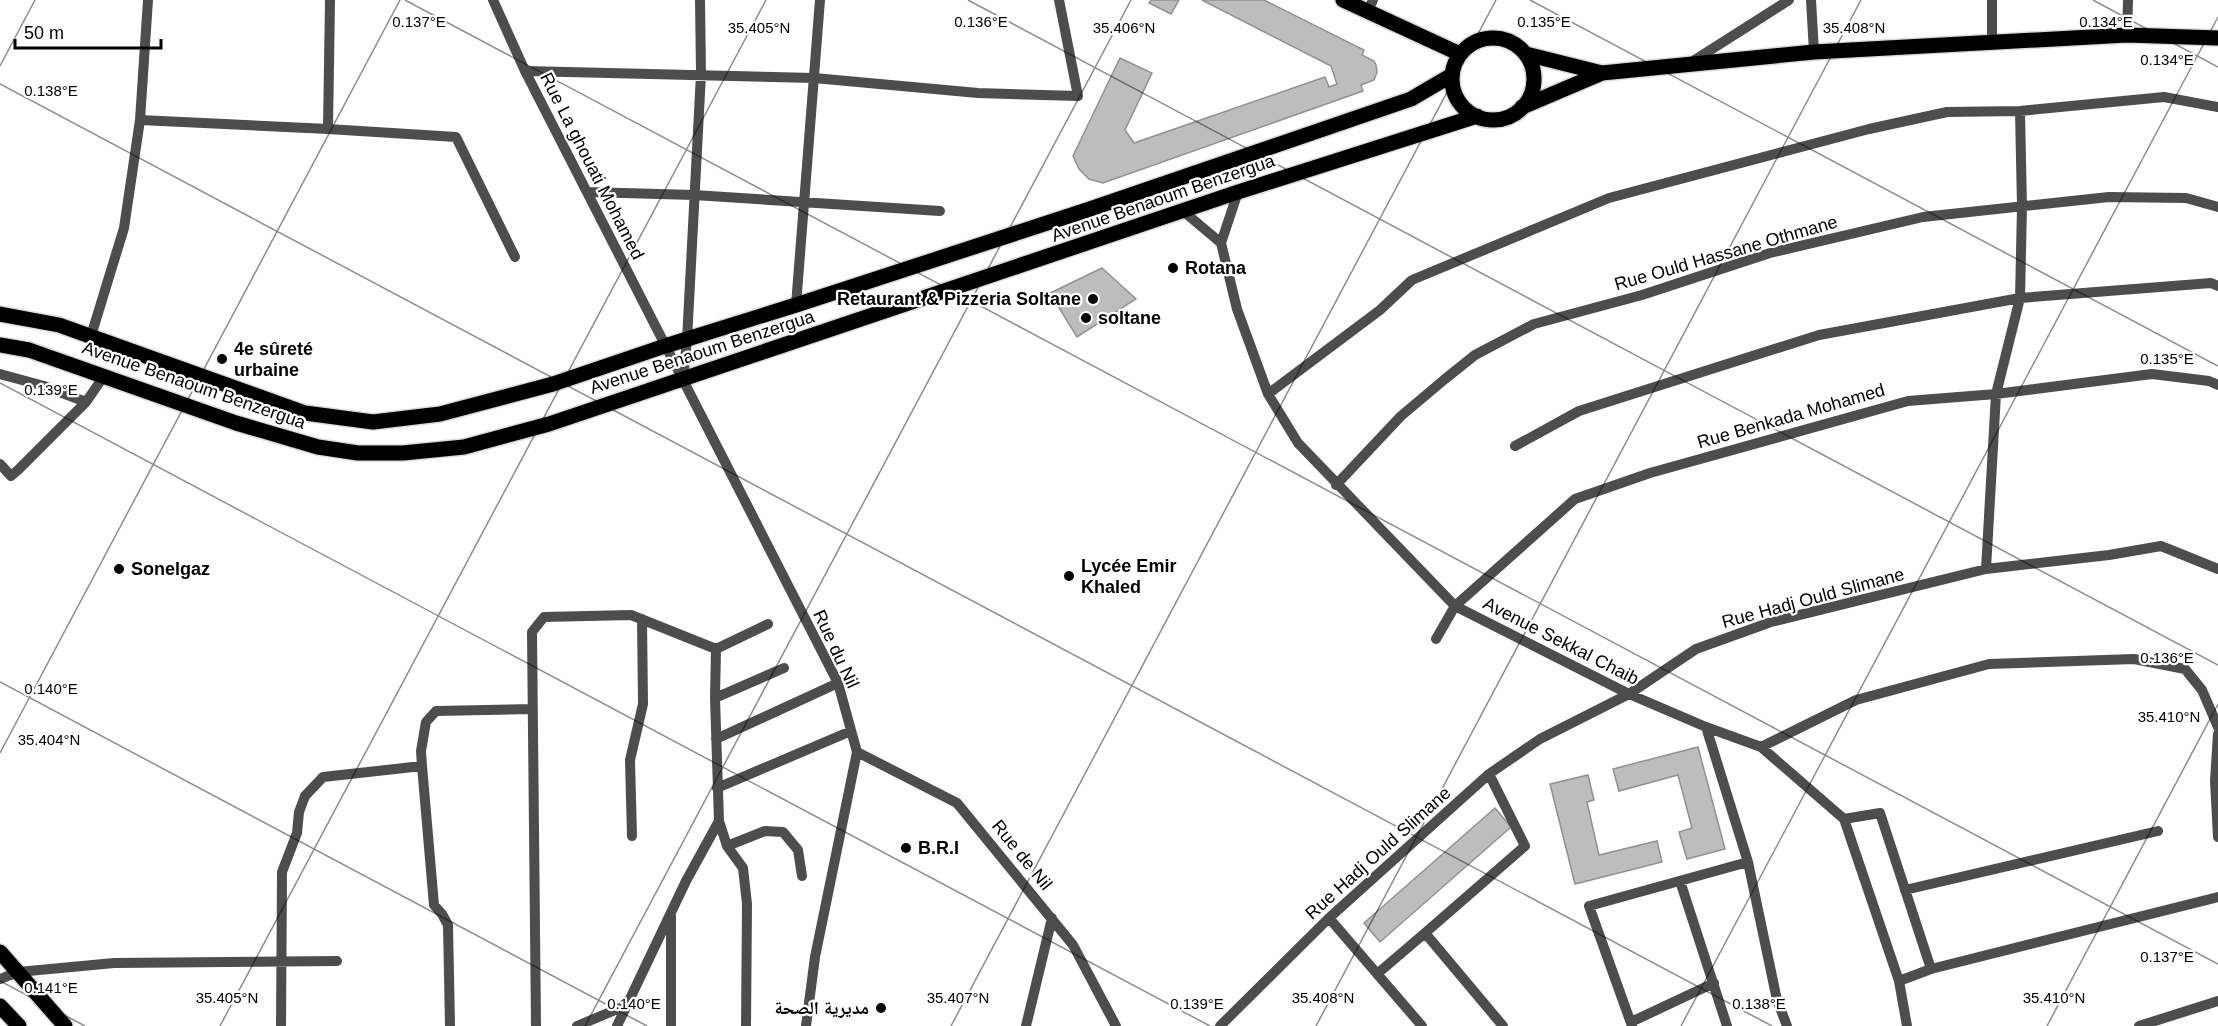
<svg xmlns="http://www.w3.org/2000/svg" width="2218" height="1026" font-family="Arial,'Noto Naskh Arabic',sans-serif">
	<rect width="100%" height="100%" fill="#fff"/>
	<path fill="#bdbdbd" stroke="#919191" stroke-width="1.5" d="M1151 0H1179L1171 14 1149 3Z
		M1202 0H1264L1364 50 1362 55 1374 61 1376 65 1377 72 1374 80 1361 85 1363 91 1103 183 1089 179 1079 169 1073 156 1120 58 1152 73 1125 130 1134 143 1325 77 1329 87 1337 84 1331 66Z
		M1102 268 1136 299 1077 337 1050 293Z
		M1698 747 1725 849 1687 859 1679 832 1692 828 1678 775 1619 791 1613 769Z
		M1588 775 1594 800 1587 802 1599 855 1657 841 1662 862 1575 884 1550 784Z
		M1495 808 1511 827 1380 942 1364 923Z"/>
	<g fill="none" stroke-linecap="round" stroke-linejoin="round">
		<g stroke="#dbdbdb" stroke-width="18">
			<path id="major" d="M1343 0 1460 54
				M1452 79a41 41 0 1 1 82 0a41 41 0 1 1-82 0Z
				M1526 54 1602 73 1814 52 2127 35 2218 38
				M1522 107 1602 73
				M0 314 59 325 305 413 373 422 440 414 553 384 665 346 796 305 1090 209 1411 99 1452 75
				M0 345 29 350 236 423 318 447 358 453H403L464 447 549 424 1238 192 1477 116
				M0 952 65 1026
				M0 1006 19 1026"/>
		</g>
		<path stroke="#4d4d4d" stroke-width="10" d="M493 0 525 71 838 683 857 752 815 957 806 1026
			M1811 0 1814 52
			M1367 12 1373 0
			M2127 35 2128 0
			M1992 43V0
			M1690 63 1789 0
			M525 71 814 78 978 93 1078 96 1059 0
			M140 120 328 129 330 0
			M328 129 456 137 515 257
			M587 192 694 195 940 211
			M1183 211 1221 243
			M1221 243 1237 309 1268 394 1298 443 1455 606 1629 694 1706 727 1761 747 1844 819 1899 981 1907 1026
			M1221 243 1238 192
			M796 305 820 0
			M91 336 124 228 140 120 148 0
			M0 374 44 386 86 402
			M683 379 687 340 701 74 700 0
			M1268 394 1380 310 1412 280 1609 198 1869 129 1947 112 2020 111 2164 97 2218 107
			M1515 446 1579 411 1819 335 2020 298 2211 283 2218 286
			M0 464 11 476 18 470 86 402 104 376
			M1336 485 1401 416 1445 379 1475 355 1534 324 1642 295 1770 253 1923 217 2109 197 2186 198 2218 207
			M1986 569 1996 394 2020 298 2022 207 2020 111
			M1436 639 1455 606 1575 499 1650 473 1908 401 1996 394 2152 374 2209 381 2218 385
			M716 649 768 624
			M715 698 784 668
			M2218 734 2215 781 2218 837
			M716 739 838 683
			M1761 747 1856 700 1989 664 2134 659 2185 669 2202 690 2218 727
			M857 752 957 803 1073 945 1116 1026
			M1489 774 1525 846 1425 933 1503 1026
			M717 788 851 731
			M1844 819 1880 813 1931 969
			M632 836 630 760 643 704 642 619
			M1748 862 1777 1000 1787 1026
			M1680 881 1727 1026
			M1905 890 2158 831
			M1329 918 1422 1026
			M1377 974 1425 933
			M0 979 18 972 114 963 337 961
			M1899 981 1931 969 2218 897
			M1631 1022 1714 983
			M281 1026 282 872 297 833 299 812 305 796 323 777 422 766
			M450 1026 448 925 442 914 434 905 422 766 421 751 426 722 436 711 532 709
			M536 1026 532 632 544 617 631 615 716 649 715 698 719 821 727 846
			M577 1026 627 1005
			M617 1026 686 881 719 821
			M671 1026V915
			M746 1026 747 904 743 868 727 846 765 831 783 832 798 850 802 876
			M1026 1026 1052 918
			M1220 1026 1329 918 1489 774 1540 739 1629 694 1696 649 1771 622 1986 569 2109 555 2161 546 2218 569
			M1632 1026 1589 906 1748 862 1706 727
			M2139 1026 2218 1001"/>
		<use href="#major" stroke="#000" stroke-width="15"/>
	</g>
	<path fill="none" stroke="#000" stroke-width="1.5" stroke-opacity="0.45" d="M405 0 2218 964M968 0 2218 665M1530 0 2218 366M2093 0 2218 67M0 66 35 0M0 84 1772 1026M0 383 1210 1026M0 682 647 1026M0 753 400 0M0 981 85 1026M220 1026 766 0M585 1026 1131 0M951 1026 1496 0M1316 1026 1861 0M1681 1026 2218 17M2047 1026 2218 704"/>
	<g fill="#000" stroke="#fff" stroke-width="2">
		<circle cx="1173" cy="268" r="6"/>
		<circle cx="1093" cy="299" r="6"/>
		<circle cx="1086" cy="318" r="6"/>
		<circle cx="222" cy="359" r="6"/>
		<circle cx="119" cy="569" r="6"/>
		<circle cx="1069" cy="576" r="6"/>
		<circle cx="906" cy="848" r="6"/>
		<circle cx="881" cy="1008" r="6"/>
	</g>
	<g text-anchor="middle" dominant-baseline="central" stroke-width="4.5" stroke-linejoin="round" paint-order="stroke">
		<g font-size="18" fill="#000" stroke="#fff">
			<text transform="translate(592 166) rotate(63)">Rue La ghouati Mohamed</text>
			<text transform="translate(1163 198) rotate(-19)">Avenue Benaoum Benzergua</text>
			<text transform="translate(1726 253) rotate(-16)">Rue Ould Hassane Othmane</text>
			<text transform="translate(702 352) rotate(-18)">Avenue Benaoum Benzergua</text>
			<text transform="translate(194 385) rotate(19)">Avenue Benaoum Benzergua</text>
			<text transform="translate(1791 416) rotate(-16)">Rue Benkada Mohamed</text>
			<text transform="translate(1813 598) rotate(-15)">Rue Hadj Ould Slimane</text>
			<text transform="translate(1561 641) rotate(27)">Avenue Sekkal Chaib</text>
			<text transform="translate(836 649) rotate(65)">Rue du Nil</text>
			<text transform="translate(1378 853) rotate(-42)">Rue Hadj Ould Slimane</text>
			<text transform="translate(1022 855) rotate(51)">Rue de Nil</text>
		</g>
		<g font-size="18" font-weight="bold" fill="#000" stroke="#fff" text-anchor="start">
			<text x="1185" y="268">Rotana</text>
			<text x="1081" y="299" text-anchor="end">Retaurant &amp; Pizzeria Soltane</text>
			<text x="1098" y="318">soltane</text>
			<text x="234" y="349">4e sûreté<tspan x="234" dy="21">urbaine</tspan></text>
			<text x="1081" y="566">Lycée Emir<tspan x="1081" dy="21">Khaled</tspan></text>
			<text x="131" y="569">Sonelgaz</text>
			<text x="918" y="848">B.R.I</text>
			<text x="869" y="1008" text-anchor="end">مديرية الصحة</text>
		</g>
	</g>
	<g font-size="15" text-anchor="middle" fill="#000" stroke="#fff" stroke-width="4.5" stroke-linejoin="round" paint-order="stroke">
		<text x="419" y="27">0.137°E</text>
		<text x="981" y="27">0.136°E</text>
		<text x="1544" y="27">0.135°E</text>
		<text x="2106" y="27">0.134°E</text>
		<text x="759" y="33">35.405°N</text>
		<text x="1124" y="33">35.406°N</text>
		<text x="1854" y="33">35.408°N</text>
		<text x="2167" y="65">0.134°E</text>
		<text x="51" y="96">0.138°E</text>
		<text x="2167" y="364">0.135°E</text>
		<text x="51" y="395">0.139°E</text>
		<text x="2167" y="663">0.136°E</text>
		<text x="51" y="694">0.140°E</text>
		<text x="2169" y="722">35.410°N</text>
		<text x="49" y="745">35.404°N</text>
		<text x="2167" y="962">0.137°E</text>
		<text x="51" y="993">0.141°E</text>
		<text x="227" y="1003">35.405°N</text>
		<text x="958" y="1003">35.407°N</text>
		<text x="1323" y="1003">35.408°N</text>
		<text x="2054" y="1003">35.410°N</text>
		<text x="634" y="1009">0.140°E</text>
		<text x="1197" y="1009">0.139°E</text>
		<text x="1759" y="1009">0.138°E</text>
	</g>
	<path d="M15 39v9h146v-9" fill="none" stroke="#000000" stroke-width="3"/>
	<text x="24" y="39" font-size="18" fill="#000000" stroke="#ffffff" stroke-width="4.5" paint-order="stroke">50 m</text>
</svg>
